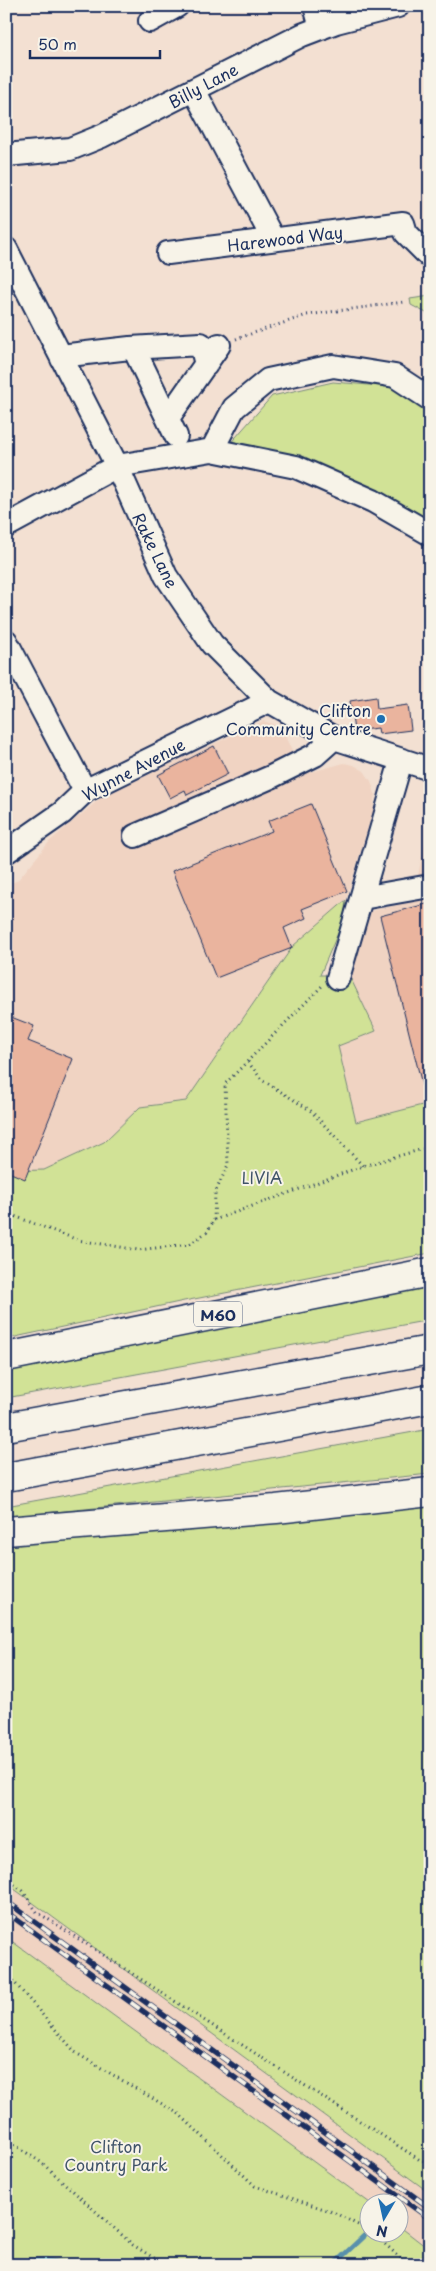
<svg xmlns="http://www.w3.org/2000/svg" width="436" height="2271" font-family="'Playpen Sans',sans-serif">
	<rect width="100%" height="100%" fill="#f3e0d2"/>
	<filter id="ink" filterUnits="userSpaceOnUse"><feTurbulence type="fractalNoise" baseFrequency=".02" numOctaves="2"/><feDisplacementMap in="SourceGraphic" scale="10" xChannelSelector="R" yChannelSelector="G"/><feConvolveMatrix kernelMatrix="1 2 1 2 8 2 1 2 1" color-interpolation-filters="sRGB"/></filter>
	<g filter="url(#ink)">
		<path fill="#f0d3c2" d="M263 721 273 724 283 732 304 774 344 763 354 765 364 771 371 781 375 794 373 811 346 900 293 946 186 1101 140 1107 104 1142 44 1170 6 1171V884L17 881 50 841 103 796Z
			M430 818V1103L356 1122 338 1046 376 1031 349 975 371 911 420 900 417 880Z
			M6 1883 430 2193V2250L399 2226 398 2204 370 2203 6 1937Z"/>
		<path fill="#d1e296" stroke="#76887a" d="M430 296V315L411 305 410 299Z
			M333 382 393 387 430 412V521L379 494 228 446 272 396Z
			M346 900 344 919 320 975H349L376 1031 338 1046 356 1122 430 1103V1253L184 1301 6 1339V1171L44 1170 104 1142 140 1107 186 1101 293 946Z
			M430 1285V1320L6 1398V1370Z
			M430 1429V1474L6 1517V1506Z
			M430 1505V2193L6 1883V1546Z
			M6 1937 370 2203 368 2234H398L399 2226 430 2250V2265H6Z"/>
		<path fill="#83d1e0" stroke="#5990ac" d="M46 2258 62 2261 71 2265H6V2260Z"/>
		<g fill="none" stroke-linecap="round" stroke-linejoin="round">
			<path stroke="#5990ac" stroke-width="5" d="M333 2265 368 2232"/>
		</g>
		<path fill="#eab49e" stroke="#1b2f5e" d="M376 697 377 709 408 705 411 730 379 734 378 728 354 731 350 701Z
			M214 746 228 774 187 795 185 790 170 798 158 775Z
			M311 804 347 891 302 909 306 918 284 928 292 948 216 978 172 871 272 831 268 821Z
			M430 903V1096L425 1097 380 916Z
			M6 1015 34 1026 28 1041 73 1059 25 1179 6 1171Z"/>
		<g fill="none" stroke-linecap="round" stroke-linejoin="round">
			<g stroke="#1b2f5e" stroke-width="26">
				<path id="minor" d="M315 6 321 28
					M150 21 177 6
					M194 90 273 239
					M6 155 70 149 102 136 302 35 336 22 398 6
					M6 249 117 466 166 576 212 644 269 701 334 738 430 769
					M168 253 403 223 406 233 430 257
					M136 348V353L176 436
					M62 359 69 355 130 348 201 344 206 365
					M168 418 219 345
					M212 450 234 408 268 380 333 366 395 376 430 399
					M6 526 117 466 212 450 296 467 373 501 430 534
					M6 641 85 791
					M135 836 271 777 315 755 334 738
					M6 852 62 813 85 791 269 701
					M362 898 430 886
					M338 978 401 761"/>
			</g>
			<g stroke="#1b2f5e" stroke-width="31">
				<path id="highway" d="M6 1357 430 1272
					M6 1427 430 1350
					M6 1477 430 1399
					M6 1531 276 1509 430 1492"/>
			</g>
			<path stroke="#1b2f5e" stroke-width="3" stroke-dasharray="1 4" stroke-linecap="butt" d="M236 339 307 315 404 302
				M248 1062 262 1080 310 1110 363 1166
				M6 1213 78 1240 138 1250 190 1244 207 1232 214 1220 215 1193 228 1165 225 1084 322 986
				M214 1220 363 1166 430 1147
				M6 1879 23 1891 37 1912 420 2160 430 2162
				M6 1973 76 2053 179 2114 255 2186 333 2212 368 2230
				M6 2139 42 2163 133 2245 165 2265
				M374 2234 408 2265"/>
			<use href="#minor" stroke="#f7f3e8" stroke-width="22"/>
			<use href="#highway" stroke="#f7f3e8" stroke-width="28"/>
			<g stroke="#1b2f5e" stroke-width="5.5">
				<path id="rail" d="M6 1901 430 2208
					M6 1912 430 2219"/>
			</g>
			<use href="#rail" stroke="#f7f3e8" stroke-width="4" stroke-dasharray="11" stroke-linecap="butt"/>
		</g>
	</g>
	<circle fill="#1f6fb2" stroke="#f7f3e8" stroke-width="2" cx="381" cy="719" r="5"/>
	<g text-anchor="middle" dominant-baseline="central" stroke-width="4" stroke-linejoin="round" paint-order="stroke">
		<rect fill="#f7f3e8" stroke="#5d6a87" stroke-width="1" x="194" y="1301.5" width="48" height="25" rx="4"/>
		<g font-size="15" font-weight="bold" fill="#1b2f5e">
			<text x="218" y="1314">M60</text>
		</g>
		<g font-size="16" fill="#1b2f5e" stroke="#f7f3e8">
			<text transform="translate(203 85) rotate(-28)">Billy Lane</text>
			<text transform="translate(285 238) rotate(-7)">Harewood Way</text>
			<text transform="translate(156 550) rotate(64)">Rake Lane</text>
			<text transform="translate(133 769) rotate(-28)">Wynne Avenue</text>
		</g>
		<g font-size="16" fill="#1b2f5e" stroke="#f7f3e8" text-anchor="end">
			<text x="371" y="710">Clifton<tspan x="371" dy="18">Community Centre</tspan></text>
		</g>
		<g font-size="16" fill="#3f5369" stroke="#f7f3e8">
			<text x="262" y="1177">LIVIA</text>
			<text x="116" y="2146">Clifton<tspan x="116" dy="18">Country Park</tspan></text>
		</g>
	</g>
	<rect width="436" height="2271" fill="none" stroke="#f7f3e8" stroke-width="25"/>
	<rect x="12" y="12" width="411" height="2246" fill="none" stroke="#1b2f5e" stroke-width="2" filter="url(#ink)"/>
	<g transform="translate(384 2218) rotate(189)"><circle r="24" fill="#f7f3e8" stroke="#9fa5b1"/>
	<path d="M0-4L9 19L0 12L-9 19Z" fill="#1f6fb2"/>
	<text y="-8" font-size="14" font-weight="bold" text-anchor="middle" fill="#1b2f5e">N</text>
	</g>
	<path d="M30 50v8h130v-8" fill="none" stroke="#1b2f5e" stroke-width="2.5"/>
	<text x="38" y="50" font-size="15" fill="#1b2f5e" stroke="#f7f3e8" stroke-width="4" paint-order="stroke">50 m</text>
</svg>
